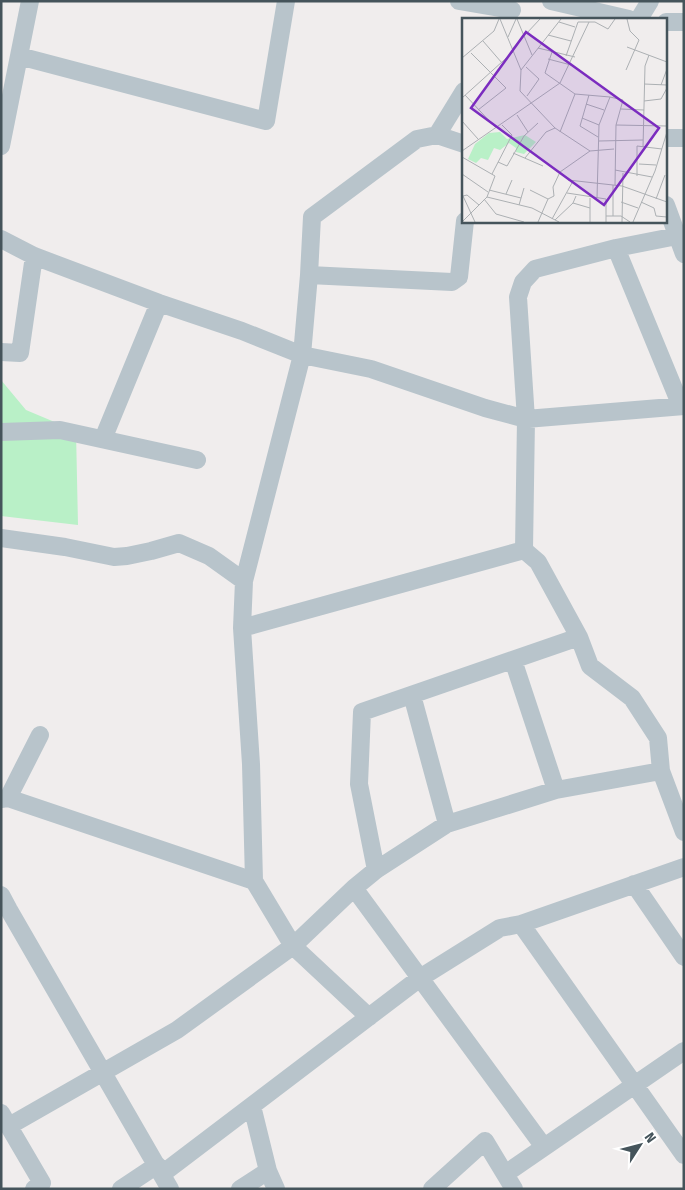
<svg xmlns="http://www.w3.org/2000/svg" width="685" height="1190" font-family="'Fira Sans Condensed',sans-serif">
	<rect width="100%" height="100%" fill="#f0eded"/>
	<path fill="#b9f0c7" d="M1 380 26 410 76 431 78 525 1 516Z"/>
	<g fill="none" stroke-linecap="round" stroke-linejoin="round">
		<path stroke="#b8c4cb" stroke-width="18" d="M459 1 512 10
			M551 1 629 19
			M639 19 650 1
			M666 22H684
			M19 56 266 121 286 1
			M437 135 464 91
			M666 138H684
			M1 146 30 1
			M666 205 684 254
			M1 239 34 256 159 303 242 331 302 355 371 369 485 408 526 419 684 406
			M616 248 681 406
			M309 275 452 282 459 277 465 221
			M1 352 20 353 34 256
			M1 432 60 430 197 460
			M103 439 159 303
			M1 538 65 547 114 557 127 556 151 551 179 543 209 556 244 581
			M524 550 526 419 518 297 523 282 535 269 616 248 677 236
			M242 628 524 550 538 562 579 637 590 666 632 698 658 738 661 771
			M513 660 556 790
			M412 695 447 824
			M8 798 40 735
			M1 799 8 798 254 881 293 946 369 1017
			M376 870 359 784 362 712 579 637
			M254 881 251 764 242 628 244 581 302 355 309 275 312 217 417 139 437 135 464 144
			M634 884 684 957
			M354 888 544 1147
			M1 895 9 910 170 1189
			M521 924 684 867
			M252 1106 268 1171 276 1189
			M1 1113 42 1183 34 1189
			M9 1126 177 1030 293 946 354 888 376 870 447 824 556 790 661 771 684 832
			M162 1174 420 978 500 928 521 924 684 1155
			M505 1174 684 1051
			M121 1189 157 1165
			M240 1189 268 1171
			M432 1189 485 1141 514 1189"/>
	</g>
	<g transform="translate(462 18)">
		<rect width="205" height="205" fill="#f0eded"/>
		<path d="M38 114 45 121 63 117 74 124 62 136 54 134V130L47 125 38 132 32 130 26 142 19 140 14 145 6 141 13 126 27 115Z" fill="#b9f0c7"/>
		<path fill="none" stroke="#acb0b3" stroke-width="1" d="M38 1 59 52M55 1 70 37M99 1 59 52 58 73 93 110 128 133M97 4 113 9M86 17 109 23M46 19 54 1M21 23 40 45M165 29 205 44M76 30 113 39M50 31 78 1M90 34 83 55 113 76M9 35 44 70 16 92M104 38 116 4H133L146 11 153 1M0 40 32 13 37 1M86 41 109 47M64 49 77 61 65 78M164 52 177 22 168 13 165 1M182 66 205 67M199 67 205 51M3 77 34 110M127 77 118 108 136 119M0 80 51 34M182 83 199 81 205 70M124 86 142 92M159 91 182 92M55 97 66 114M120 100 137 107M0 103 16 121M98 114 113 76 148 79M137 123 181 122M181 129 183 48 187 37M0 133 98 65 127 4M51 135 81 148M0 139 33 158 25 179 0 204M63 140 84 114 93 110M36 144 45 148 62 118 76 105M177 146 194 147M153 152 190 159M0 156 26 174M30 156 50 117 40 107M175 158V128L200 131M106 162 160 168 205 184M153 167 154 107 205 108M27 172 59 180M68 172 86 181M105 175 144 181V204M44 176 50 162M25 179 70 190 97 204M135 180 137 107 148 79 161 82 154 107M22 181 34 196 62 204M194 181 203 157M159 184 176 190M179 184 192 190 194 198 205 199M111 185 128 190M57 187 62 170M144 198H159L168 204M151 198V167M90 201 111 163M93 202 111 185 114 178M13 204 1 178 5 177 17 187M76 204 86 181 92 178 91 169 98 154 128 133 152 131M128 204V180M160 204 161 155M171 204 193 153 205 114"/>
		<path fill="#7b2cbf" fill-opacity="0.15" stroke="#7b2cbf" stroke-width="2.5" d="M64 14 197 110 142 187 9 90Z"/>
		<rect width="205" height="205" fill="none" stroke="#45545b" stroke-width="2.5"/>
	</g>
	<rect width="685" height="1190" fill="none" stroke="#45545b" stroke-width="5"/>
	<g transform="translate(640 1145) rotate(54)" stroke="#ffffff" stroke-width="4" paint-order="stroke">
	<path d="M0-4L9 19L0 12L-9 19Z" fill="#45545b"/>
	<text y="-8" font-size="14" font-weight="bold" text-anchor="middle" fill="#45545b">N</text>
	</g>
</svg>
